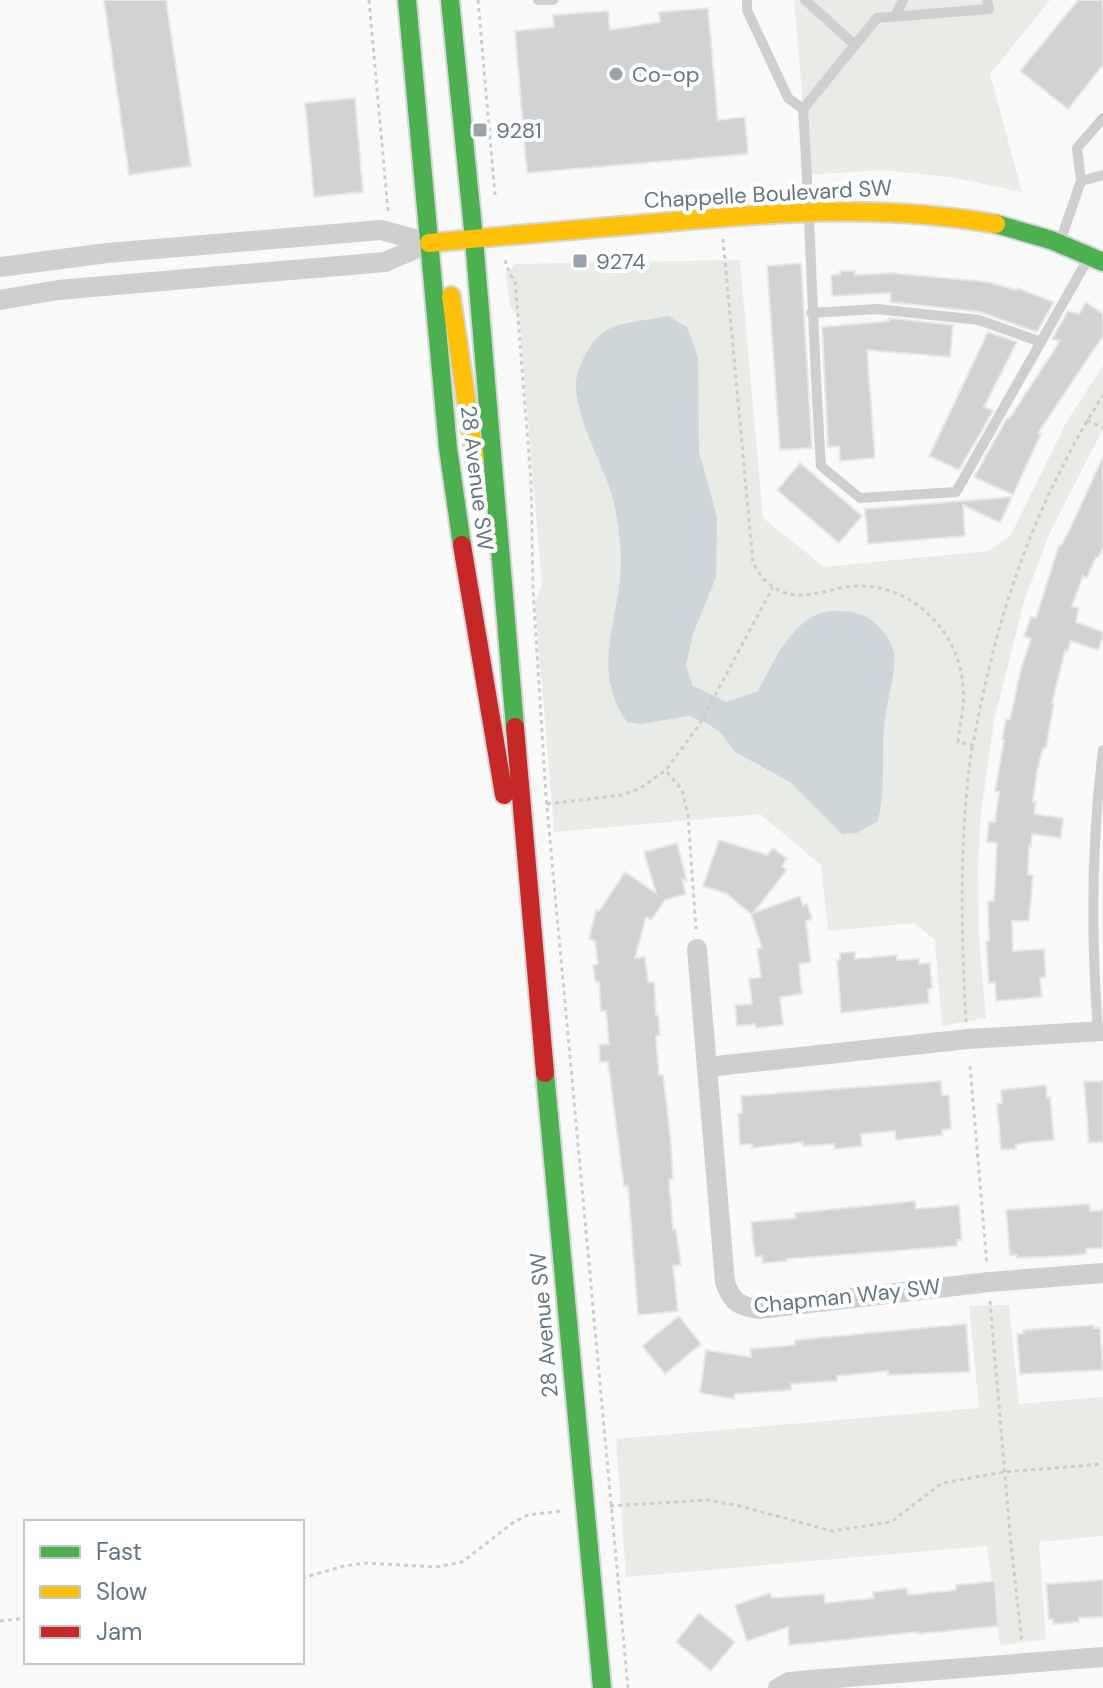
<svg xmlns="http://www.w3.org/2000/svg" width="1103" height="1688" font-family="'DM Sans',sans-serif">
	<rect width="100%" height="100%" fill="#f9f9f9"/>
	<path fill="#e8ebe6" d="M794 0H1050L990 74 1022 192 950 177 881 170 809 175Z
		M740 260 763 518 824 567 988 551 1011 535 1067 421 1103 366V429L1050 532 1024 601 994 720 981 812 978 866 979 936 986 1018 942 1026 935 940 914 923 828 931 821 865 760 814 554 832 535 602 542 585 519 314 510 307 506 274 516 264Z
		M1009 1305 1019 1404 1103 1397V1536L1039 1542 1046 1639 1000 1646 987 1546 626 1577 616 1439 979 1408 969 1306Z"/>
	<path fill="#ced6d9" d="M668 316 687 327 698 357 699 452 717 517 716 577 693 634 686 666 693 686 727 702 758 691C776 658 797 606 842 611 854 612 861 613 871 620 881 628 893 641 894 655 896 674 885 708 884 728 881 762 886 786 878 821L857 833 842 834 790 782 735 752 720 732 708 724 689 716 641 724 627 722C588 668 623 613 621 556 621 546 619 535 618 525 616 512 613 496 608 483 598 456 568 400 578 372 598 318 620 326 668 316Z"/>
	<path fill="#d0d2d3" stroke="#e8e8e8" stroke-width="2" d="M104 0H166L191 166 129 175Z
		M1078 0H1103V65L1068 109 1020 71Z
		M708 8 718 120 745 117 748 154 527 173 515 31 554 27 553 15 608 11 610 30 660 22 659 12Z
		M355 98 363 192 314 197 305 103Z
		M801 263 812 448 780 450 767 266Z
		M840 271H854L855 275 891 273 988 282 1016 290 1017 288 1054 302 1037 332 980 312 890 302 891 293 832 296 831 275 840 274Z
		M1086 302 1103 314V336L1038 433 1041 434 1013 495 974 477 1007 418 1009 419 1060 341 1052 339 1068 311 1079 314Z
		M889 318 953 325 950 357 867 350 875 458 840 461 839 446 828 447 822 327 889 321Z
		M988 332 1017 342 984 407 993 411 959 470 929 456Z
		M1103 456V548L1098 558 1096 557 1087 578 1083 576 1072 606 1079 608 1076 622 1103 632V637L1098 650 1071 641 1067 652 1065 651 1052 703H1054L1046 748H1043L1037 771 1033 802H1036L1034 814 1063 818 1061 838 1032 834 1031 846 1029 845 1028 875H1033L1029 921H1012L1013 951 1044 949 1046 977 1040 978 1042 997 996 1001 995 982 989 983 986 941H989L988 901H994L997 843 987 842 989 821 995 822 999 792 995 791 1004 740 1002 739 1006 719H1010L1021 669 1031 639 1024 636 1031 617 1036 618 1059 545 1061 546 1071 527Z
		M800 463 862 516 839 543 777 490Z
		M1012 497 1000 523 963 505 965 536 868 544 865 509Z
		M719 840 767 855 773 848 787 859 782 866 787 870 753 913 800 896 803 906 807 904 812 919 806 921 811 962 799 964 802 994 780 997 783 1025 756 1028 755 1024 737 1026 735 1005 752 1004 749 979 761 977 757 949 762 948 751 914 727 894 703 886Z
		M677 843 687 881 682 879 686 894 665 900 651 920 646 917 635 958 645 957 648 982H654L656 1015H658L660 1035 656 1036 659 1075H663L670 1133 673 1179 669 1180 673 1229H676L681 1265 673 1266 678 1311 638 1315 628 1186 624 1187 608 1062H600L599 1045 609 1044 606 1011H601L599 982H595L593 965 598 964 595 941 589 939 596 910 599 911 625 872 656 893 644 852Z
		M855 952V959L897 955V960L919 959V964L930 963 932 988 928 989 929 1003 841 1013 837 960H840V953Z
		M941 1081 942 1095H949L951 1129 942 1130V1135L896 1140 895 1131 861 1134 862 1146 835 1149 834 1144 803 1146V1142L752 1148V1144L740 1145 738 1114 742 1113 741 1096Z
		M1103 1081V1142L1089 1143 1084 1082Z
		M1046 1085 1047 1098 1050 1097 1054 1140 1023 1143 1016 1145V1149L1001 1150 997 1104 1002 1103 1001 1090Z
		M915 1201 916 1209 959 1205 962 1240H957V1246L787 1259V1261L763 1263 762 1256 755 1257 751 1222 796 1218 795 1213Z
		M1090 1204V1211L1103 1210V1248L1086 1249V1254L1062 1256 1017 1258V1255H1010L1006 1210Z
		M679 1316 701 1344 665 1374 642 1346Z
		M966 1324 970 1372 888 1375V1371L837 1376V1381L791 1384V1390L735 1394 734 1399 700 1393 706 1350 751 1357 750 1349 795 1345V1340Z
		M1094 1325V1328H1100L1103 1370 1020 1374 1017 1334 1024 1333 1023 1330Z
		M1103 1580V1617L1079 1618V1622L1053 1624V1619H1049L1046 1584Z
		M995 1581 998 1626 917 1634V1632L832 1641 789 1645 788 1627 747 1641 735 1605 770 1593 772 1598 824 1594 825 1603 874 1598 873 1592 907 1588 908 1595 956 1590V1585Z
		M699 1613 735 1642 711 1671 676 1642Z"/>
	<g fill="none" stroke-linecap="round" stroke-linejoin="round">
		<g stroke="#d5d6d7" stroke-width="22">
			<path id="fast" d="M407 0 448 448 462 545
				M450 0 474 239 515 727
				M996 224 1051 240 1103 262
				M545 1073 602 1688"/>
		</g>
		<g stroke="#d5d6d7" stroke-width="22">
			<path id="slow" d="M429 243C508 235 588 229 667 222 779 212 884 204 996 224
				M451 296 475 460"/>
		</g>
		<g stroke="#d5d6d7" stroke-width="22">
			<path id="jam" d="M462 545 504 795
				M515 727 545 1073"/>
		</g>
		<path stroke="#cbcccd" stroke-width="3" stroke-dasharray="4 4" stroke-linecap="butt" d="M369 0 388 211
			M478 0 495 195
			M723 239 753 563C762 580 775 593 796 595 818 596 840 585 863 586 916 588 960 634 963 687 965 705 960 724 958 742L973 745C996 616 1033 506 1103 395
			M505 260 510 275 515 280 531 480 533 589 546 796 628 1688
			M1087 420 1103 428
			M667 772 682 790 688 815 696 929
			M547 804 622 795 639 789 666 770 699 725 773 587
			M966 1022C961 930 959 838 972 746
			M970 1066 987 1265
			M990 1301 1011 1545 1022 1643
			M610 1506 707 1500 740 1506 832 1531 891 1522 942 1483 1004 1472 1103 1464
			M302 1578 344 1566 366 1563 436 1567 462 1562 514 1522 528 1515 562 1511
			M0 1621 26 1618"/>
		<path stroke="#cecfd0" stroke-width="10" d="M538 0H553
			M747 0V10L788 98 803 109
			M805 0 855 45
			M987 0 989 9 877 18 803 109C811 228 813 347 821 466L860 498 956 492 1089 257
			M895 16 903 0
			M1081 181 1103 175
			M1060 242 1081 181 1077 148 1103 118
			M811 313 877 309 979 320 1041 342
			M1098 1031C1091 937 1091 844 1103 750"/>
		<path stroke="#cecfd0" stroke-width="20" d="M0 267 107 253 381 230 429 243
			M0 300 58 290 385 262 429 243
			M697 949 725 1282C732 1302 738 1306 759 1309L989 1282 1103 1273
			M707 1067 968 1039 1103 1031
			M778 1688 789 1682 810 1680 1103 1657"/>
		<use href="#fast" stroke="#4caf50" stroke-width="18"/>
		<use href="#slow" stroke="#ffc107" stroke-width="18"/>
		<use href="#jam" stroke="#c62828" stroke-width="18"/>
	</g>
	<g fill="#99a4ac" stroke="#fff" stroke-width="3">
		<circle cx="616" cy="74" r="8"/>
		<rect x="472" y="122" width="16" height="16" rx="4"/>
		<rect x="572" y="253" width="16" height="16" rx="4"/>
	</g>
	<g text-anchor="middle" dominant-baseline="central" stroke-width="8" stroke-linejoin="round" paint-order="stroke">
		<g font-size="22" fill="#657683" stroke="#fff" text-anchor="start">
			<text x="632" y="74">Co-op</text>
			<text x="496" y="130">9281</text>
			<text x="596" y="261">9274</text>
		</g>
		<g font-size="22" fill="#657683" stroke="#fff">
			<text transform="translate(768 194) rotate(-3)">Chappelle Boulevard SW</text>
			<text transform="translate(477 478) rotate(83)">28 Avenue SW</text>
			<text transform="translate(847 1296) rotate(-6)">Chapman Way SW</text>
			<text transform="translate(544 1325) rotate(-95)">28 Avenue SW</text>
		</g>
	</g>
	<rect x="24" y="1520" width="280" height="144" fill="#ffffff" stroke="#c1c8cd" stroke-width="2"/>
	<rect x="40" y="1546" width="40" height="12" fill="#4caf50" stroke="#c1c8cd" stroke-width="2"/>
	<text x="96" y="1560" font-size="24" fill="#657683">Fast</text>
	<rect x="40" y="1586" width="40" height="12" fill="#ffc107" stroke="#c1c8cd" stroke-width="2"/>
	<text x="96" y="1600" font-size="24" fill="#657683">Slow</text>
	<rect x="40" y="1626" width="40" height="12" fill="#c62828" stroke="#c1c8cd" stroke-width="2"/>
	<text x="96" y="1640" font-size="24" fill="#657683">Jam</text>
</svg>
